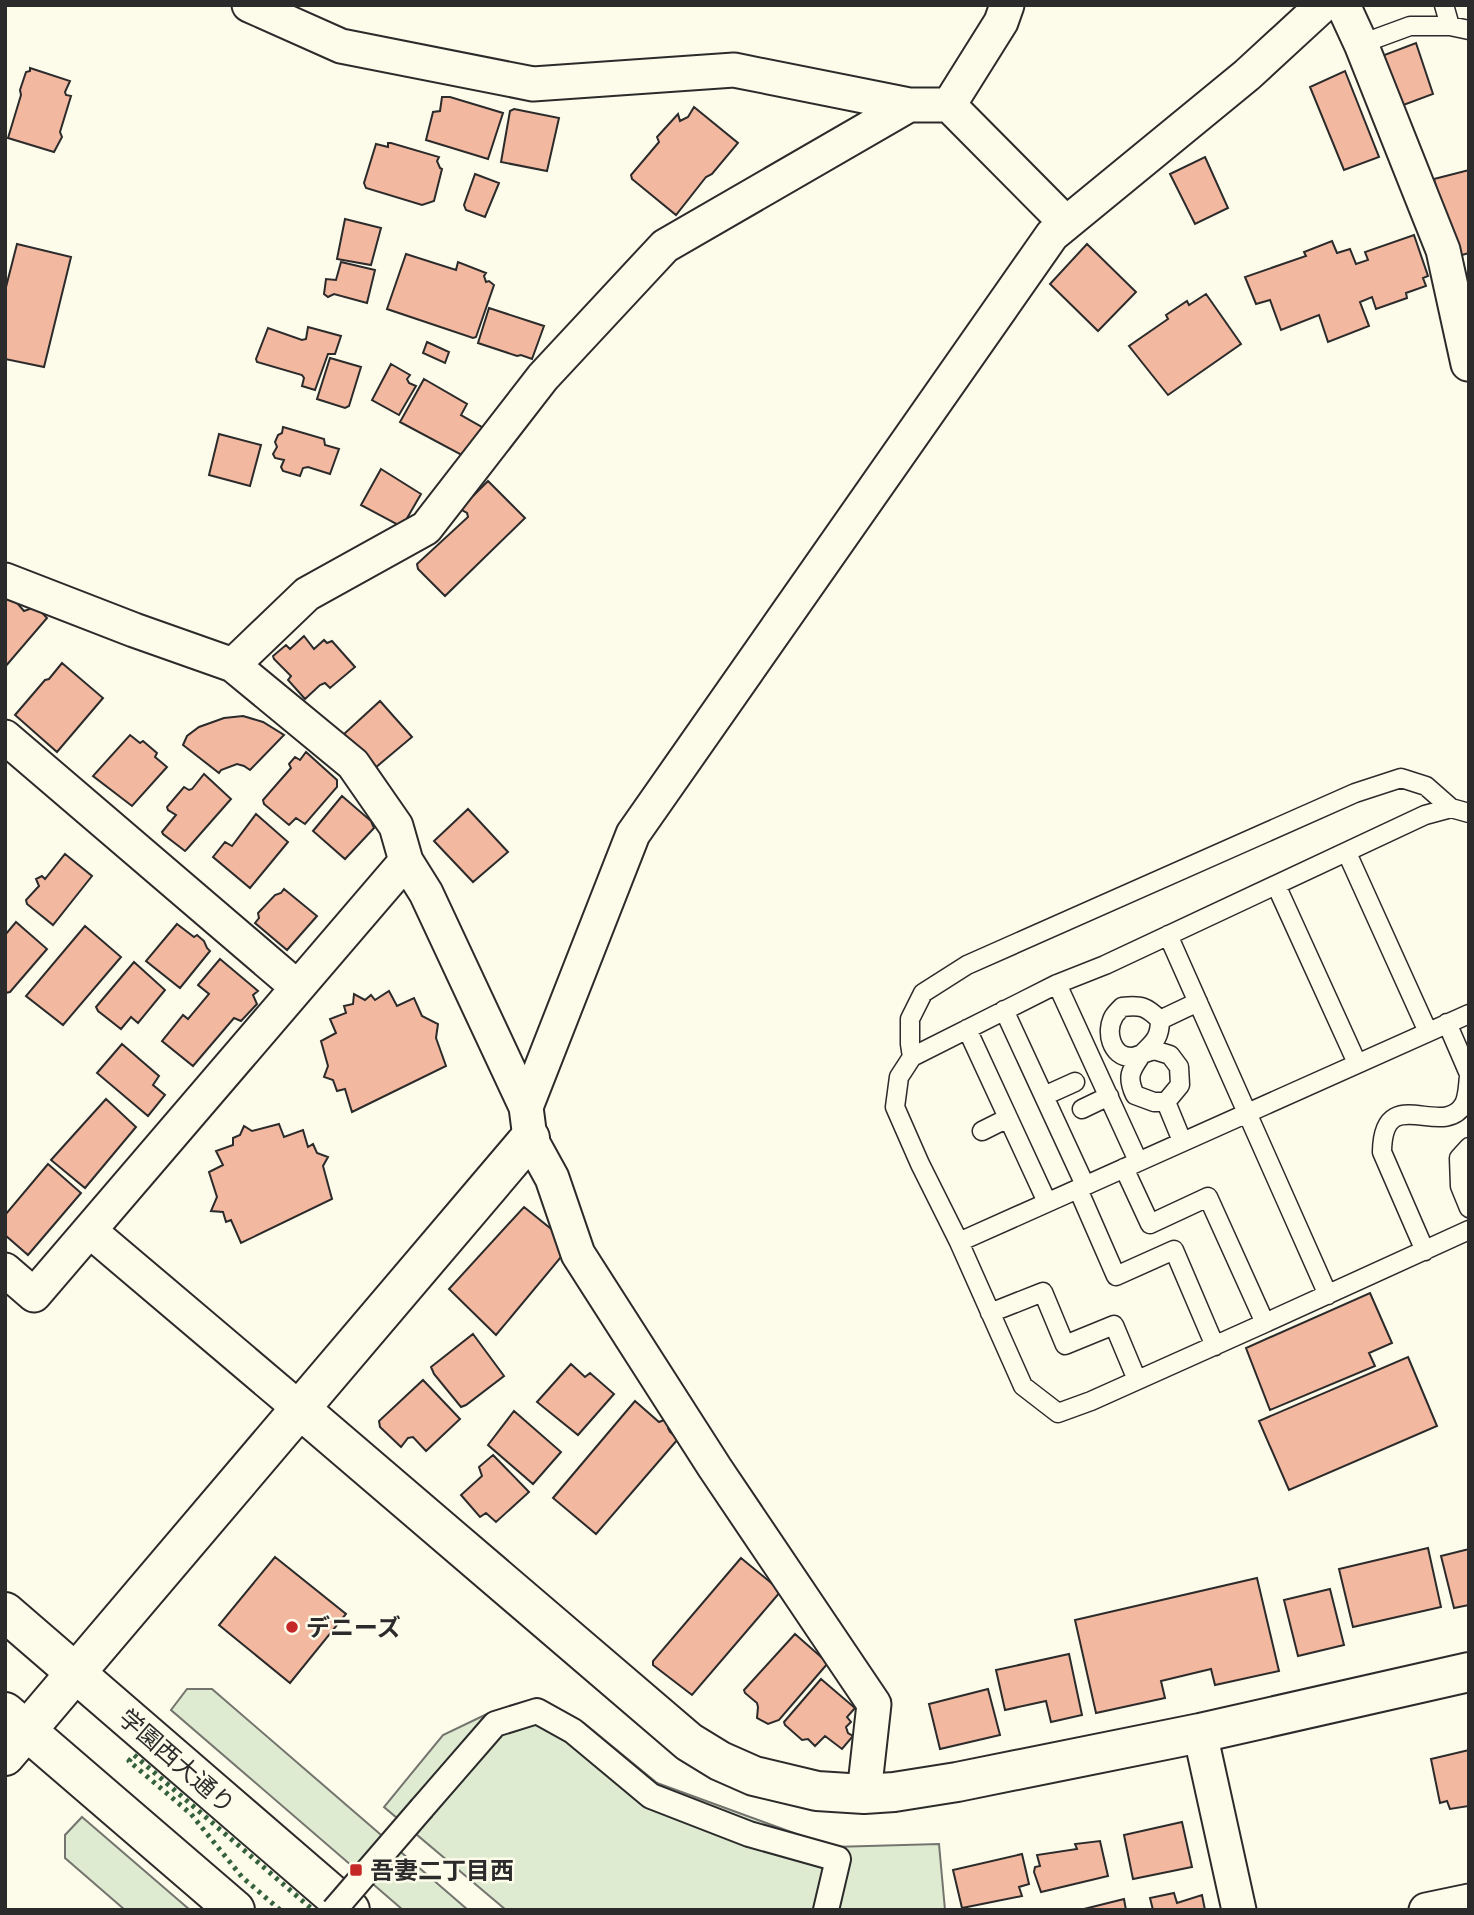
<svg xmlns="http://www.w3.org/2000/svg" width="1474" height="1915" font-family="Ubuntu,'Noto Sans JP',sans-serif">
	<rect width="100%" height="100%" fill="#fdfbea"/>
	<path fill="#deebd1" stroke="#74746e" stroke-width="2" d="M187 1689H212L468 1910H403L171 1710Z
		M537 1698 584 1723 657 1783 832 1847 939 1844 945 1910H506L384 1807 443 1735 489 1713Z
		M82 1817 190 1910H125L65 1858V1835Z"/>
	<path fill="#f2b8a0" stroke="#2b2b2b" stroke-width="2" d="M1416 43 1433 94 1398 107 1379 57Z
		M30 68 70 81 65 92 66 95 71 96 60 132 62 137 54 152 8 138 21 95 20 90 26 72 30 71Z
		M1345 71 1379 157 1344 170 1310 87Z
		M442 97H450L503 113 488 159 426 140 433 112 440 111Z
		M694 107 738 143 712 174 706 177 676 215 632 179 631 175 659 142 657 137 678 114 680 121 688 117Z
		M514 109 559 118 547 171 501 162 510 111Z
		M388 143H391L439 157 437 161 440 168 442 169 434 201 422 205 366 188 364 183 376 144 388 147Z
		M1205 157 1228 208 1195 224 1170 174Z
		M1469 170V253L1455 257 1434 179Z
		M475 174 499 183 485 217 466 210 464 205Z
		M345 219 381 228 371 265 337 259Z
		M1414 235 1428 276 1423 278 1426 286 1406 293 1407 298 1376 309 1372 297 1360 302 1369 326 1328 342 1319 315 1281 330 1270 300 1256 304 1245 277 1306 256 1304 252 1332 241 1337 253 1350 249 1356 264 1368 260 1365 252Z
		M17 244 71 257 44 367 5 359V291Z
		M1087 244 1136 292 1098 331 1050 284Z
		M406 254 456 270 458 262 486 273 484 276 486 282 489 281 494 285 476 337 473 338 387 309Z
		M341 262 375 270 367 303 334 294 328 297 324 294 326 279 336 280Z
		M1206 294 1241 344 1168 395 1129 346 1168 319 1166 315 1187 301 1189 305Z
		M489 308 544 326 532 359 521 355 517 356 478 343Z
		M308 327 341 336 335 354H328L315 390 302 386 304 378 302 375 257 362 256 359 268 328 302 340 306 339Z
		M427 342 449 352 445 363 423 353Z
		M330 358 361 367 349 406 345 408 317 399Z
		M391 364 410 375 407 379 409 383 416 386 399 415 372 400Z
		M424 379 467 404 461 415 487 430 471 460 400 422Z
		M283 427 324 439 325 445 339 449 330 474 308 467 303 468 300 476 283 471 281 467 284 460 275 458 273 454 277 447 275 442 278 435 282 433Z
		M219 434 261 445 250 486 209 475Z
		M381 469 421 494 402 527 361 505Z
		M488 481 525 518 445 596 418 569 417 564 468 517 467 513 460 509Z
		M11 596 24 611 30 609 34 604 47 618 5 667V601Z
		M304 636 314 649 324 640 327 643 332 641 355 667 330 688 325 683 320 685 305 699 288 680 291 676 274 659 273 656 286 645 290 649Z
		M62 663 103 698 57 752 15 715 45 680 49 679Z
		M380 701 412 737 375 768 344 734Z
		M243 716 263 722 284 735 250 770 244 766 237 764 221 770 219 773 183 745 187 736 199 727 224 718Z
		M130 735 140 743 143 741 157 753 155 757 167 767 132 806 93 776Z
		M306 752 337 780V787L305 824 296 818 289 825 264 804 263 800 291 768 289 764 295 757 300 760Z
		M204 774 231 799 187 849 185 851 163 834 162 832 176 815 168 810 167 807 184 787 189 790 192 789Z
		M342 796 371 821 374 828 345 859 313 831Z
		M468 809 508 852 473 882 434 841Z
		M256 814 288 842 250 888 213 857 225 842 232 846Z
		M65 854 92 876 53 925 27 904 26 900 39 886 36 879 42 876 45 879Z
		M284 889 317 916 287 950 255 923 259 918 258 913 275 895 281 893Z
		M16 922 47 949 10 992 5 993V935Z
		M177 924 194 937 197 935 204 941 207 948 210 951 180 988 146 961Z
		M85 926 121 957 63 1025 26 996Z
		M220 959 258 991 253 995 257 1004 241 1021 234 1018 193 1066 162 1041 183 1015 188 1019 209 994 198 985Z
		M134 962 165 990 138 1023 131 1017 121 1029 98 1011 96 1007Z
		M389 991 397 1006 414 998 422 1016 438 1024 436 1038 446 1066 352 1112 345 1089 337 1091 333 1080 324 1077 328 1066 321 1041 336 1033 330 1019 346 1013 344 1006 353 1004 354 994 365 1000 371 995 375 1000Z
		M122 1044 159 1076 153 1085 165 1095 148 1116 97 1073Z
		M106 1099 136 1127 85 1188 51 1160Z
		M279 1124 284 1137 303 1130 308 1147 313 1144 317 1153 328 1157 323 1166 332 1199 241 1243 231 1220 226 1222 223 1212 211 1211 217 1197 209 1172 223 1165 216 1151 233 1145V1138L240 1135 244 1126 252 1131Z
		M48 1164 81 1193 28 1255 5 1235V1215Z
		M524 1207 571 1245 496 1335 449 1289Z
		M1370 1293 1392 1343 1369 1353 1375 1366 1270 1410 1246 1348Z
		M473 1334 504 1376 466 1405 461 1407 434 1374 431 1367Z
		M1408 1357 1437 1426 1289 1490 1259 1421Z
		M571 1364 585 1377 590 1373 614 1394 578 1435 537 1402Z
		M423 1380 460 1419 426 1451 413 1437 408 1438 401 1447 380 1427 379 1421Z
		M635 1401 659 1422 664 1420 670 1425 668 1428 670 1432 678 1439 596 1534 553 1498Z
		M514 1411 561 1452 533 1484 488 1445Z
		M493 1455 529 1492 496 1522 486 1513 480 1517 461 1495 482 1476 479 1467Z
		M1428 1548 1441 1607 1353 1627 1339 1569Z
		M1469 1549V1605L1454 1608 1441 1556Z
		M275 1557 346 1614 290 1683 219 1625Z
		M741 1558 781 1591 692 1695 653 1665V1661Z
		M1257 1578 1279 1671 1215 1685 1211 1669 1161 1681 1165 1698 1096 1713 1075 1620Z
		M1330 1589 1344 1645 1298 1656 1284 1600Z
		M795 1634 828 1663 779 1720 768 1724 757 1718 758 1707 757 1703 745 1693 744 1690Z
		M1069 1654 1082 1715 1051 1722 1046 1701 1005 1710 996 1670Z
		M821 1679 855 1708 847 1717 851 1722 846 1727 848 1733 853 1736 842 1749 825 1736 815 1746 808 1739 802 1740 785 1725 784 1722Z
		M988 1689 1000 1735 940 1749 929 1704Z
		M1469 1750V1806L1450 1809 1447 1801 1440 1803 1431 1759Z
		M1182 1822 1192 1867 1133 1879 1124 1835Z
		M1100 1841 1108 1876 1041 1892 1034 1872 1035 1867 1040 1866 1037 1855 1077 1849 1075 1844Z
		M1022 1854 1029 1884 1019 1887 1022 1896 962 1908 953 1870Z
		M1174 1893 1177 1903 1202 1895 1205 1910H1153L1150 1898Z
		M1124 1899 1126 1910H1080Z"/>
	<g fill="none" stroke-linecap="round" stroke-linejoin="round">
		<g stroke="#2b2b2b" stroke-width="21">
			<path id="service" d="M1444 5 1450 26
				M1361 44 1410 26H1450L1469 30
				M1469 813 1451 808 1425 815 1105 965 1057 984 912 1057 899 1077 895 1107 920 1164 959 1242 1023 1386 1058 1413 1091 1401 1265 1323 1469 1230
				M1347 853 1428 1032
				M1276 885 1357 1063
				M1168 935 1328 1295
				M1057 984 1138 1161
				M1004 1010 1085 1185
				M1160 1020 1198 1002
				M1447 1023 1469 1074
				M967 1029 1047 1202
				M1142 1054C1139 1055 1135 1057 1131 1057 1111 1057 1105 1031 1114 1016 1116 1013 1119 1010 1122 1007 1141 1005 1146 1006 1160 1020 1160 1038 1154 1042 1142 1054L1154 1050 1170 1055 1179 1067 1180 1085 1166 1102 1182 1141
				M1142 1054C1131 1070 1126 1076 1135 1095L1154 1102H1166
				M912 1057 910 1044V1019L923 993 967 965 1355 793 1401 778 1426 786 1451 808
				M1044 1096 1075 1082
				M1082 1109 1109 1096
				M982 1131 1008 1118
				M1469 1147 1459 1158 1460 1186 1469 1208
				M1124 1168 1150 1224 1208 1197 1265 1323
				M1078 1189 1116 1276 1174 1250 1215 1346
				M959 1242 1469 1014
				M1425 1251 1382 1152C1383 1080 1443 1141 1464 1104 1468 1096 1468 1085 1469 1076
				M990 1313 1043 1292 1065 1345 1114 1325 1137 1380"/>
		</g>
		<g stroke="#2b2b2b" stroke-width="28">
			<path id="pedestrian" d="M422 1808 495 1724 537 1711 573 1731 651 1796 749 1834 838 1859 826 1910"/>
		</g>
		<g stroke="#2b2b2b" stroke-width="37">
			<path id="minor" d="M249 5 341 46 533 84 734 70 909 105
				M1343 5 1361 44 1443 250 1468 364
				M949 105 1066 223
				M5 580 134 630 233 665 307 594 426 528 543 377 665 246 909 105H949L1001 22 1007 5
				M233 665 353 764 396 826 406 861
				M5 737 297 987
				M90 1231 300 1409
				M5 1270 34 1295 406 861 426 893 526 1107
				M1200 1733 1239 1910
				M864 1794 874 1704 715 1468 578 1254 552 1178 530 1138 526 1107 633 834 1052 235 1247 75 1323 5
				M1426 1910 1469 1901"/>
		</g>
		<g stroke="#2b2b2b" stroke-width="42">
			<path id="tertiary" d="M300 1409 689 1742 720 1761 754 1776 817 1791 864 1794 894 1792 957 1782 1200 1733 1469 1672
				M5 1756 530 1138"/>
		</g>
		<g stroke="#2b2b2b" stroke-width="42">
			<path id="trunk" d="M5 1612 350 1910
				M5 1712 235 1910"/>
		</g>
		<use href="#service" stroke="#fdfbea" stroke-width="18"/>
		<use href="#pedestrian" stroke="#fdfbea" stroke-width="24"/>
		<use href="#minor" stroke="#fdfbea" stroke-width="33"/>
		<use href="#tertiary" stroke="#fdfbea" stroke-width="38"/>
		<use href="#trunk" stroke="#fdfbea" stroke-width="38"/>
		<g stroke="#2b2b2b" stroke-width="28" stroke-linecap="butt">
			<path id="pedestrian-bridge" d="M334 1910 422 1808"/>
		</g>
		<use href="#pedestrian-bridge" stroke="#fdfbea" stroke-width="24"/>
		<path stroke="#34623c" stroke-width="5" stroke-dasharray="3.5 5" stroke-linecap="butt" d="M280 1910 242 1877 191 1814 129 1761 134 1755 313 1910"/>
	</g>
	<g fill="#c62828" stroke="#fdfbea" stroke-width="2.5">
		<circle cx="292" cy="1627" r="7"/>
		<rect x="349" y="1863" width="14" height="14" rx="3.5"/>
	</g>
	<g text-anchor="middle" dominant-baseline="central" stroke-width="5" stroke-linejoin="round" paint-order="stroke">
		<g font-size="24" font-weight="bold" fill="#2b2b2b" stroke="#fdfbea" text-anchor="start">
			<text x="306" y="1627">デニーズ</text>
			<text x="370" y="1870">吾妻二丁目西</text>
		</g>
		<g font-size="24" fill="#2b2b2b" stroke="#fdfbea">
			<text transform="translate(177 1761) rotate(41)">学園西大通り</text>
		</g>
	</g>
	<rect width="1474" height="1915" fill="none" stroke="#2b2b2b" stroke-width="14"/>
</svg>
